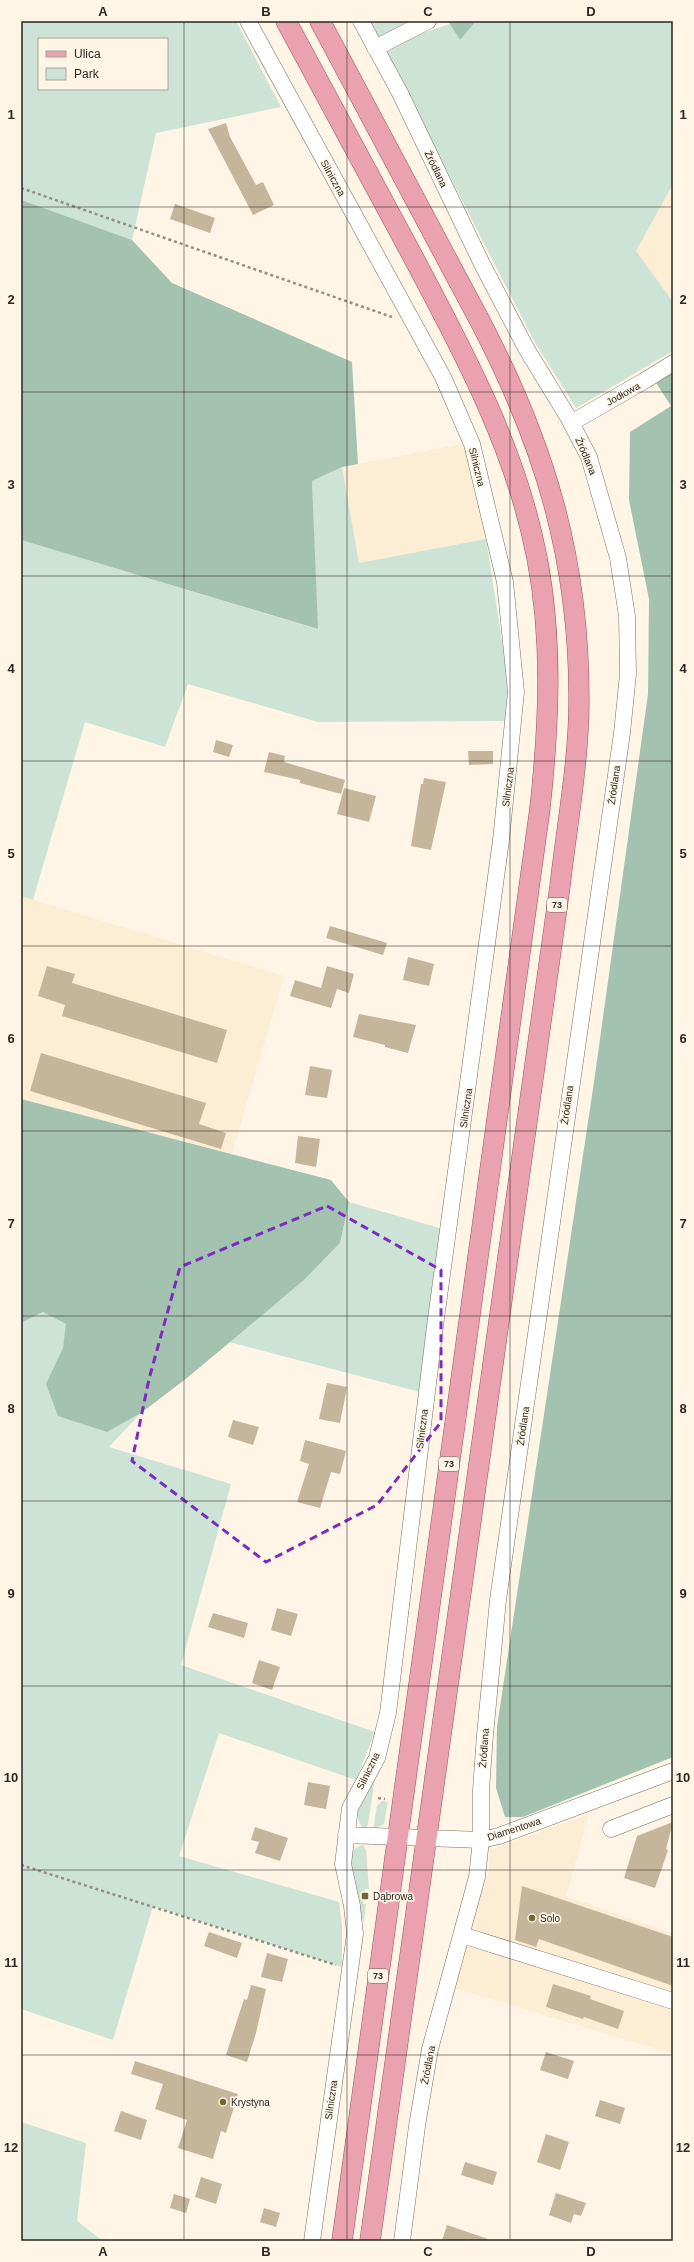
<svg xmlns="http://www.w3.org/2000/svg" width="694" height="2262" font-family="Helvetica,sans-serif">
	<rect width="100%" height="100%" fill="#fef5e7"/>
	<path fill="#fcedd5" d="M673 184V302L636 251Z
		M463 444 486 539 359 563 342 467Z
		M21 896 284 976 232 1154 21 1099Z
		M589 1814 566 1896 673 1934V2054L454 1988 477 1906 489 1872 490 1850Z"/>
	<path fill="#cde3d6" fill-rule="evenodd" d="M21 21H236L281 107 156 133 132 240 21 202ZM39 39H167V89H39Z
		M370 21H411L378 38Z
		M476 21H673V184L636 251 673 302V351L576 408 534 341 386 52 420 34 450 24 460 40Z
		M342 467 359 563 486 539 510 692 507 721 318 722 188 684 165 747 85 722 33 900 21 896V540L317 629 312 481Z
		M349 1202 443 1229 420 1392 229 1342 304 1280 340 1243Z
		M43 1312 67 1324 63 1348 47 1384 107 1432 141 1413 109 1447 231 1484 181 1665 375 1732 356 1780 219 1733 179 1856 339 1902 342 1926V1967L153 1906 113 2040 21 2009V1323Z
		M375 1778 368 1825 364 1829C348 1814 367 1792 375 1778Z
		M382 1801 388 1802 384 1824 373 1830 377 1806Z
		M363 1845 366 1850 369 1889H365L363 1904H366L364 1922C360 1918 360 1905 359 1898 356 1883 340 1850 363 1845Z
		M21 2122 86 2143 77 2221 103 2241H21Z"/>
	<path fill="#a4c2b0" d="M448 21H476L460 40Z
		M21 200 132 240 172 283 352 362 358 464 342 467 312 481 318 629 21 540Z
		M673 364V1757L523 1817H505L496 1788 497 1727 594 1082 648 694 649 599 629 500 630 432 671 406 653 378Z
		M21 1099 331 1180 349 1202 340 1243 304 1280 187 1378 141 1413 107 1432 58 1416 46 1384 63 1348 66 1324 43 1312 21 1323Z"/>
	<path fill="#c5b59b" d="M226 123 230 137 256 185 263 182 274 205 253 215 208 129Z
		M175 204 215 218 210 233 170 219Z
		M216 740 233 745 229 757 213 752Z
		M468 751H493V764L469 765Z
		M269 752 285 756 284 762 345 780 341 794 300 783V780L264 772Z
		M424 778 446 782 431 850 411 846 421 784H423Z
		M344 788 376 796 369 822 337 814Z
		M330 926 387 943 383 955 326 938Z
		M408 957 434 964 429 986 403 980Z
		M47 966 75 974 72 983 227 1030 217 1063 62 1016 65 1005 38 996Z
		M327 966 354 974 349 993 337 989 331 1008 290 996 295 980 321 988Z
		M359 1014 416 1025 408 1053 385 1047V1045L353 1037Z
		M41 1053 206 1103 199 1124 226 1133 221 1149 30 1091Z
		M310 1066 332 1070 327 1098 305 1095Z
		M298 1136 320 1139 316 1167 295 1163Z
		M327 1383 347 1387 340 1423 319 1419Z
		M233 1420 259 1427 253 1445 228 1437Z
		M305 1440 346 1451 340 1474 331 1472 320 1508 297 1502 309 1464 300 1461Z
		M277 1608 298 1614 291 1636 271 1630Z
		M213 1613 248 1623 244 1638 208 1627Z
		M259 1660 280 1667 272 1690 252 1683Z
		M308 1782 330 1786 326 1809 304 1805Z
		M673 1822 666 1849 668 1850 655 1888 624 1878 637 1836Z
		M255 1827 288 1838 280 1861 255 1853 259 1842 251 1840Z
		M522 1886 673 1937V1986L539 1939 536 1947 515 1940Z
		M209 1932 242 1943 237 1958 204 1946Z
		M267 1953 288 1959 282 1982 261 1977Z
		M553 1984 591 1996 590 1999 624 2011 618 2029 584 2017 583 2019 546 2007Z
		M251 1985 266 1989 256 2033 247 2062 226 2055 244 1999 247 2000Z
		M546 2052 574 2061 568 2079 540 2070Z
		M135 2061 238 2094 226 2133 221 2131 213 2159 178 2148 187 2120 155 2109 163 2084 131 2074Z
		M600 2100 625 2108 620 2124 595 2116Z
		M121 2111 147 2120 141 2140 114 2131Z
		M546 2134 569 2142 560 2170 537 2162Z
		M465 2162 497 2172 493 2185 461 2175Z
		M201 2177 222 2184 216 2204 195 2197Z
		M556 2193 586 2203 581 2216 574 2214 571 2223 549 2215Z
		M174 2194 190 2199 186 2213 170 2208Z
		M264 2208 280 2213 276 2227 260 2222Z
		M447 2225 488 2239 487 2241H442Z"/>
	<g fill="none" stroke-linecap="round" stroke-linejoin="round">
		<g stroke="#786e5f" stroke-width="17">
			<path id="minor" d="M248 21 443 377 472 444 505 582 516 692 501 840 435 1326 388 1713 377 1758 350 1808 343 1864 352 1906 355 1934 312 2241
				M361 21 400 93 482 264 526 348 568 417 589 457 618 558 627 616 628 674 622 733 498 1600 485 1735 481 1790V1840L477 1877 430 2049 417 2126 402 2241
				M375 48 428 21
				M571 423 644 381 673 363
				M611 1829 673 1805
				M346 1835 481 1840 499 1836 673 1771
				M462 1935 673 2001"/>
		</g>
		<g stroke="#9e4f5c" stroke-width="21">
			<path id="major" d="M286 21C328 98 369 176 411 253 463 351 516 448 537 558 553 641 549 724 540 808L342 2241
				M320 21 481 323C545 446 579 559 579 699 579 761 567 824 560 886L370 2241"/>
		</g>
		<path stroke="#938d83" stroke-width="2.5" stroke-dasharray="3 3" stroke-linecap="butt" d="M21 188 392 317
			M378 1798 385 1799
			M21 1865 336 1965"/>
		<use href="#minor" stroke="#fff" stroke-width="16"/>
		<use href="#major" stroke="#eaa2b0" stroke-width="20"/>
	</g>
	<path fill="none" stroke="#7b2cbf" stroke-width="3" stroke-dasharray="8 5" stroke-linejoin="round" d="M327 1206 441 1270V1422L377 1505 266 1562 132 1461 149 1379 180 1267Z"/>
	<path fill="none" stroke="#2b2721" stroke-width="1" stroke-opacity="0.55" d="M184 21V2241M347 21V2241M510 21V2241M21 207H673M21 392H673M21 576H673M21 761H673M21 946H673M21 1131H673M21 1316H673M21 1501H673M21 1686H673M21 1870H673M21 2055H673"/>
	<g fill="#736835" stroke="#fef5e7" stroke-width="1.5">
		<rect x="361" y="1892" width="8" height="8" rx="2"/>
		<circle cx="532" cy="1918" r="4"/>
		<circle cx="223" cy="2102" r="4"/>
	</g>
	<g text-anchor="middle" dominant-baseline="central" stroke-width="3.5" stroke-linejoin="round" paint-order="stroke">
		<g fill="#fef5e7" stroke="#6a655c" stroke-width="1">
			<rect x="547" y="898" width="20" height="14" rx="3"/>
			<rect x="439" y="1457" width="20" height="14" rx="3"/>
			<rect x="368" y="1969" width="20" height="14" rx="3"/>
		</g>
		<g font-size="9" font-weight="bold" fill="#2b2721">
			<text x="557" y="905">73</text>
			<text x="449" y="1464">73</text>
			<text x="378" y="1976">73</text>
		</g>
		<g font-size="10" fill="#2b2721" stroke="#fef5e7">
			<text transform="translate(436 169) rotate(64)">Źródlana</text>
			<text transform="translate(333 178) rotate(61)">Silniczna</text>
			<text transform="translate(623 394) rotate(-29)">Jodłowa</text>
			<text transform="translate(586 456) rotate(67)">Źródlana</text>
			<text transform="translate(477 467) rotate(76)">Silniczna</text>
			<text transform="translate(614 785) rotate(-82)">Źródlana</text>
			<text transform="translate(508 787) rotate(-83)">Silniczna</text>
			<text transform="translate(567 1105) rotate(-82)">Źródlana</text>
			<text transform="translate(466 1108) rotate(-82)">Silniczna</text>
			<text transform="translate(523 1426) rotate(-82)">Źródlana</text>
			<text transform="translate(422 1429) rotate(-83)">Silniczna</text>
			<text transform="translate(484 1748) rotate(-86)">Źródlana</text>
			<text transform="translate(368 1771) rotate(-64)">Silniczna</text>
			<text transform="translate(514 1829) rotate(-18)">Diamentowa</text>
			<text transform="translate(428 2065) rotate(-79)">Źródlana</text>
			<text transform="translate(331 2100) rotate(-82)">Silniczna</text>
		</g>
		<g font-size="10" fill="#2b2721" stroke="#fef5e7" text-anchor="start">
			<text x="373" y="1896">Dąbrowa</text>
			<text x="540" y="1918">Solo</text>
			<text x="231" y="2102">Krystyna</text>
		</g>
	</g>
	<rect width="694" height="2262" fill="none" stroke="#fef5e7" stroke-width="44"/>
	<rect x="38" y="38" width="130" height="52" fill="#fef5e7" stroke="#aaa398"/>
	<rect x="46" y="51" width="20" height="6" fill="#eaa2b0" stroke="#aaa398"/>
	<text x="74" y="58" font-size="12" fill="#2b2721">Ulica</text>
	<rect x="46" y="68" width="20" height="12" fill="#cde3d6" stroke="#aaa398"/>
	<text x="74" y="78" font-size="12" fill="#2b2721">Park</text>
	<rect x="22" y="22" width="650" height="2218" fill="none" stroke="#2b2721" stroke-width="1.5"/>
	<g font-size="13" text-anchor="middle" font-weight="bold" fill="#2b2721">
		<text x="103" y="16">A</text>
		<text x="266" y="16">B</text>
		<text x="428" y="16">C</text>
		<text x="591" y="16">D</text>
		<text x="11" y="119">1</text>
		<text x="683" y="119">1</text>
		<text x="11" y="304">2</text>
		<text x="683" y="304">2</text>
		<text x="11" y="489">3</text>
		<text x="683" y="489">3</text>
		<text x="11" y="673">4</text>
		<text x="683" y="673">4</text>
		<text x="11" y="858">5</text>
		<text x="683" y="858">5</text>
		<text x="11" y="1043">6</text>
		<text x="683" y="1043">6</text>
		<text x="11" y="1228">7</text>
		<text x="683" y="1228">7</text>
		<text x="11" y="1413">8</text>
		<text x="683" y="1413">8</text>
		<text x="11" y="1598">9</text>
		<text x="683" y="1598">9</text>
		<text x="11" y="1782">10</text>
		<text x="683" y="1782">10</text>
		<text x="11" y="1967">11</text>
		<text x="683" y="1967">11</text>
		<text x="11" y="2152">12</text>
		<text x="683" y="2152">12</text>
		<text x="103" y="2256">A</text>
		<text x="266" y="2256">B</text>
		<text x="428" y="2256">C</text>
		<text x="591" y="2256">D</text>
	</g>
</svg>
